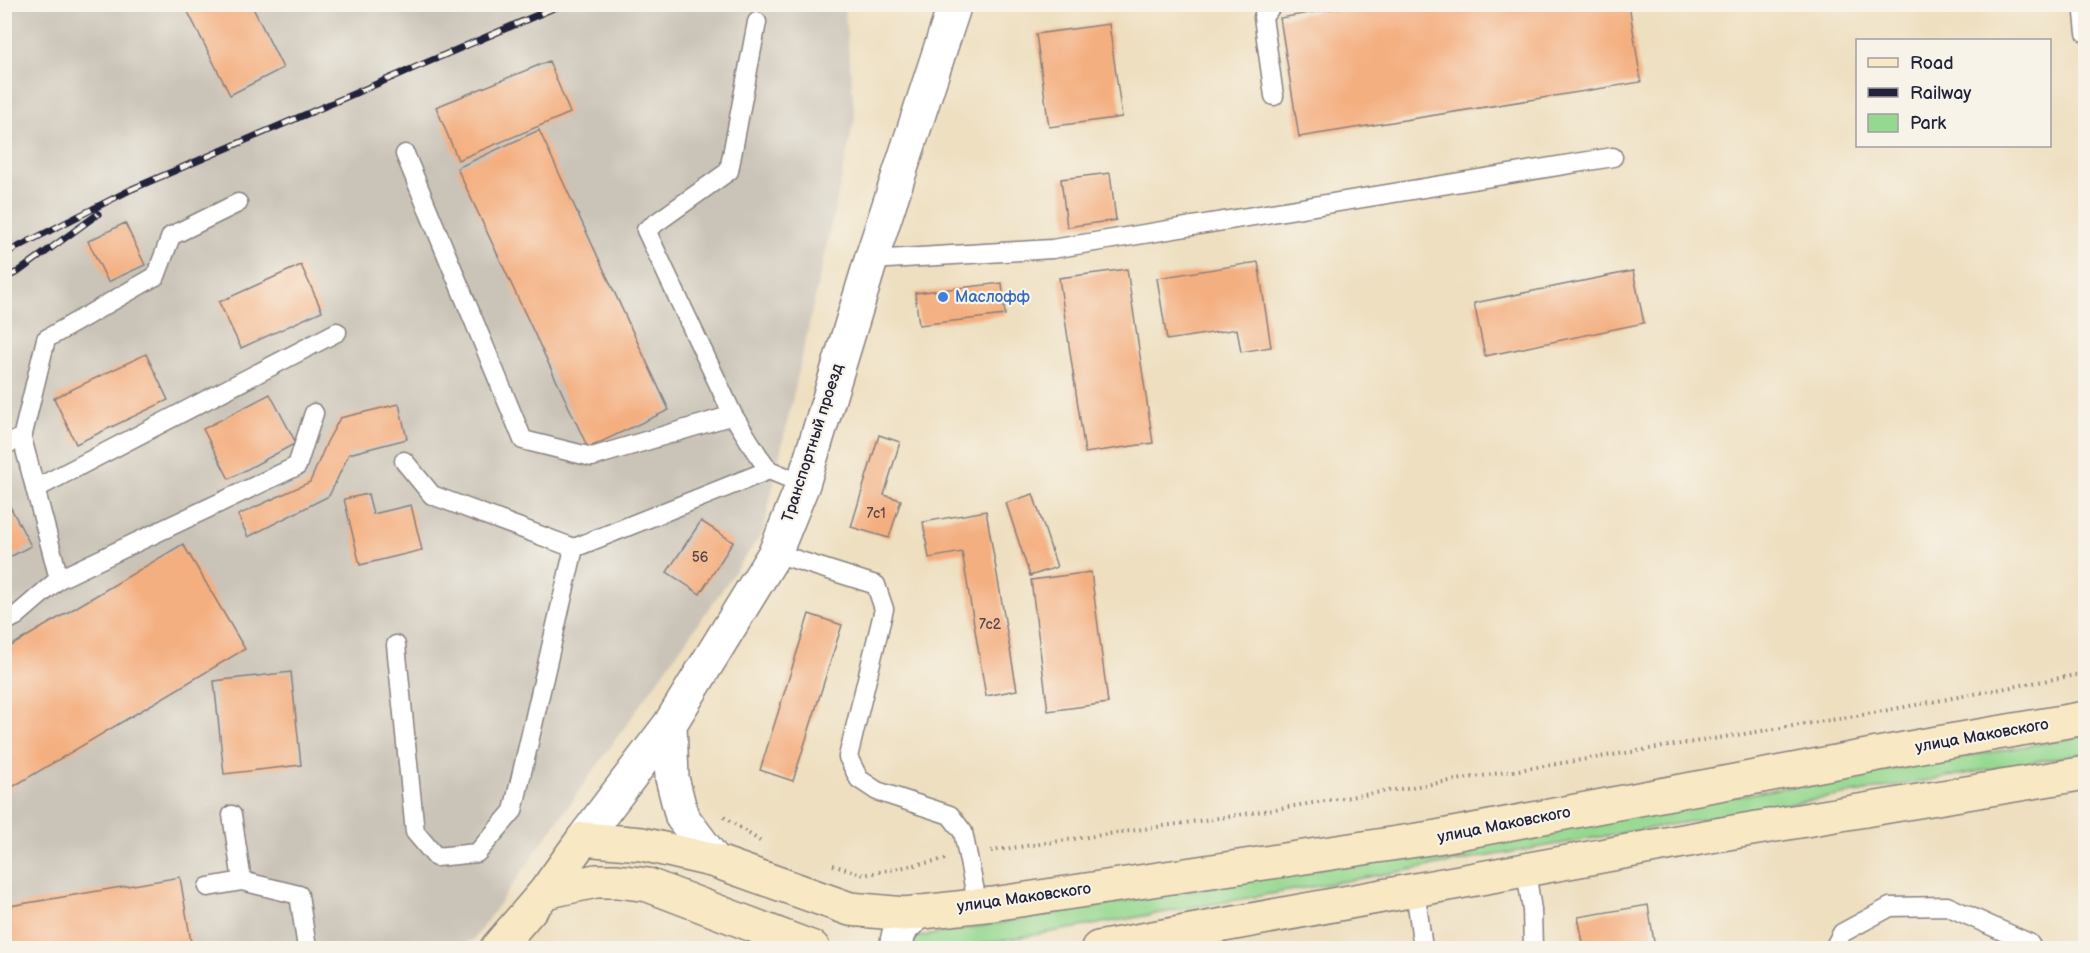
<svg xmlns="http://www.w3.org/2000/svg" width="2090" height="953" font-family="'Balsamiq Sans',sans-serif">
	<rect width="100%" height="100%" fill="#f7f3e8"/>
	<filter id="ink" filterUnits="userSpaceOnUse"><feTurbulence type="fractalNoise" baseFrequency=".0167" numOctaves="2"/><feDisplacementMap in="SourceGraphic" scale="12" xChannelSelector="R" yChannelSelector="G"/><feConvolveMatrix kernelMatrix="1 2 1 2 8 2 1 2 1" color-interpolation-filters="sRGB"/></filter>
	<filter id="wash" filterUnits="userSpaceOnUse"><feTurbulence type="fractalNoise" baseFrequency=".008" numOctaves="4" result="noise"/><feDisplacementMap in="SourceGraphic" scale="24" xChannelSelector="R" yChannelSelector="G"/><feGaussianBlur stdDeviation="1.35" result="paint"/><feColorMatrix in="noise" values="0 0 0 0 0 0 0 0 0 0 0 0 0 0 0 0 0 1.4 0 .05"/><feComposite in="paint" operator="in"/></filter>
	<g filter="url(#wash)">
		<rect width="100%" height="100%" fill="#eedfc0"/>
		<path fill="#cac3b8" d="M5 5H844L855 117 763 532 474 939 458 948H5Z"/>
		<path fill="#95d890" stroke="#5c7d66" stroke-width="1.5" d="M2085 736V753L959 948H912L910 947 917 937Z"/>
		<g id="blocks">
			<path fill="#f4af80" d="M184 4H251L283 68 230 95Z
				M1360 4H1629L1641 82 1299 137 1280 18Z
				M1109 24 1122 117 1049 127 1036 34Z
				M549 61 570 113 458 160 436 107Z
				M539 130 669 410 588 448 457 168Z
				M1110 173 1116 220 1067 227 1061 179Z
				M125 223 145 265 108 282 88 241Z
				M1258 262 1271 347 1241 352 1237 329 1167 340 1157 278Z
				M301 265 322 311 241 348 219 302Z
				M1127 269 1153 443 1085 453 1059 278Z
				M1633 271 1644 323 1485 356 1474 303Z
				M1002 283 1005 315 919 325 915 293Z
				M146 354 168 400 76 444 54 398Z
				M270 394 296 443 229 479 203 429Z
				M399 404 407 439 349 454 329 496 248 537 238 515 310 482 327 442 340 418Z
				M879 435 900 442 884 495 901 500 889 538 851 527Z
				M368 494 373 514 411 505 422 550 360 565 344 499Z
				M1033 494 1057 567 1030 576 1006 503Z
				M4 495 31 546 4 560Z
				M986 511 1017 690 986 696 962 552 929 558 923 522Z
				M701 521 733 542 700 594 667 572Z
				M183 544 245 649 4 792V650Z
				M1091 572 1108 703 1048 711 1031 580Z
				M809 614 842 625 793 781 760 770Z
				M291 672 301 765 224 774 214 681Z
				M180 877 192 948H4V907Z
				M1648 905 1655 948H1584L1578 917Z"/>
		</g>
	</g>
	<g filter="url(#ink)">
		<use href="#blocks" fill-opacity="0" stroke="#88807e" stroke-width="1.5"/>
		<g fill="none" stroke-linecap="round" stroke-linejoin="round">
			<g stroke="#88807e" stroke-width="21">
				<path id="service" d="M1273 4 1263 17 1274 96
					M2083 4 2086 33
					M405 154 523 440 592 457 733 415 758 455 769 470 803 484
					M871 260 1052 249 1613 157
					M733 415 646 230 729 171 757 22
					M22 438 46 339 156 276 171 236 238 203
					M4 445 22 438 59 579 16 616 4 622
					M404 461 432 495 574 548 769 470
					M35 489 337 332
					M775 553 876 585 884 609 848 757 859 779 877 791 950 815 963 832 978 906
					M59 579 297 466 314 413
					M396 645 415 832 436 857 477 853 513 811 574 548
					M232 815 242 881
					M1526 871 1532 910 1533 948
					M208 887 242 881 299 895 307 948
					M1415 890 1423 948
					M1834 948 1842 933 1890 907 1947 906 2029 943 2032 948"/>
			</g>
			<g stroke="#88807e" stroke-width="36">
				<path id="minor" d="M670 724 672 778 682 817 715 861
					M583 839 670 724 775 553 803 484 871 260 955 4
					M897 948C896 930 905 922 920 912"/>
			</g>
			<g stroke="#88807e" stroke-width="36">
				<path id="secondary" d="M545 892 596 881H617L648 885 813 948
					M497 948 545 892 583 839 642 844 715 861 850 909 905 914 993 904 1437 837 1926 745 2086 718
					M1098 948 1716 835 2086 773"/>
			</g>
			<path stroke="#88807e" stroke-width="4" stroke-dasharray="1.5 4.5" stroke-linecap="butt" d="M724 817 760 841
				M991 851 1219 818 1862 715 2086 673
				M833 865 864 875 945 859"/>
			<use href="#service" stroke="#fff" stroke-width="18"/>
			<use href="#minor" stroke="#fff" stroke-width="33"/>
			<use href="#secondary" stroke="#f8e8c3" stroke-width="33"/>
			<g stroke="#22223b" stroke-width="7">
				<path id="rail" d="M4 254 132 189 563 4
					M4 278 18 272 98 214"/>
			</g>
			<use href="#rail" stroke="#f7f3e8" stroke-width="4.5" stroke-dasharray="14" stroke-linecap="butt"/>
		</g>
	</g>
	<circle fill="#3f7fe0" stroke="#f7f3e8" stroke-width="2" cx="943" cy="297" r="6"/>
	<g text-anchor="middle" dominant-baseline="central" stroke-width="4.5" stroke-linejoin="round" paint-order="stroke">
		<g font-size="14" fill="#56454c">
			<text x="876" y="513">7с1</text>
			<text x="700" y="557">56</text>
			<text x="990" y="624">7с2</text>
		</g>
		<g font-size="16" fill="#366cbe" stroke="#f7f3e8" text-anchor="start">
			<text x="955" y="297">Маслофф</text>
		</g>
		<g font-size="16" fill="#22223b" stroke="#f7f3e8">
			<text transform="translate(813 443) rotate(-72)">Транспортный проезд</text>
			<text transform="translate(1982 736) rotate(-10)">улица Маковского</text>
			<text transform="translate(1504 825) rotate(-11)">улица Маковского</text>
			<text transform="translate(1024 898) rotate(-8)">улица Маковского</text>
		</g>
	</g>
	<rect width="2090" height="953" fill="none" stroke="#f7f3e8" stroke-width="24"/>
	<rect x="1856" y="39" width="195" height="108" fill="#f7f3e8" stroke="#a29fa3" stroke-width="1.5"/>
	<rect x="1868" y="58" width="30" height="9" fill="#f8e8c3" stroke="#a29fa3" stroke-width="1.5"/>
	<text x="1910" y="69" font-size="18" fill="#22223b">Road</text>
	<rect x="1868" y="88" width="30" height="9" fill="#22223b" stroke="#a29fa3" stroke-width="1.5"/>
	<text x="1910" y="99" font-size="18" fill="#22223b">Railway</text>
	<rect x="1868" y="114" width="30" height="18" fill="#95d890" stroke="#a29fa3" stroke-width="1.5"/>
	<text x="1910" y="129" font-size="18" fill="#22223b">Park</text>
</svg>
